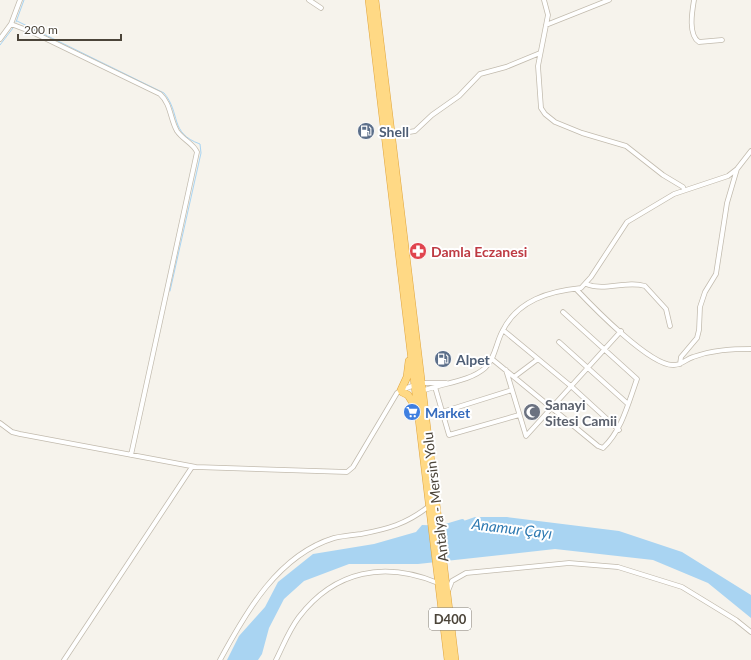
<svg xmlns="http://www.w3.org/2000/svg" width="751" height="660" font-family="Lato,sans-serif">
	<rect width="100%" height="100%" fill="#f6f3ec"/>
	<path fill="#a9d4f2" d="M475 517H507L619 531 682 552 751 595V618L708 583 653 560 555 549 418 564H349L304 581 284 599 269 628 262 654 258 660H227L239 636 265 607 278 582 313 554 374 544 416 532 422 525 449 526Z"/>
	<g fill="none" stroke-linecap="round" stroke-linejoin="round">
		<path stroke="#a9d4f2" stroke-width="1" d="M17 21 164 93C181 113 169 133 200 144L201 153 170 291
			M16 22 24 0
			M0 45 13 28"/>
		<path stroke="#a9d4f2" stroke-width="6" d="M442 528 462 522"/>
		<g stroke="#c2bbae" stroke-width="5.5">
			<path id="minor" d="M309 0 321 8
				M544 0 548 15 538 66 541 108 545 114 555 122 582 133 626 146 663 175 683 187 684 190
				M694 0C692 12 688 35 699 42L722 40
				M11 24 32 32 160 94C171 104 170 119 177 131 183 140 193 143 197 152L131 455
				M546 25 609 0
				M0 39 11 24 20 0
				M392 135 415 131 432 115 459 96 480 74 506 67 540 53
				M586 284C605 292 626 280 645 286L666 309 670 326
				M576 289C592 306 651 367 674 365 682 365 686 359 693 357 713 350 731 349 751 349
				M503 330 572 387 619 430
				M559 342 628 404
				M492 359 598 446 603 448C622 430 628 404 637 379L563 312
				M680 364 681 357 697 338 699 330 700 307 705 292 716 274 727 203 737 169
				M506 370 526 436 621 331
				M514 377 538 359
				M421 383H446
				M435 387 449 435 519 415
				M422 391C442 383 469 382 485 368 495 359 496 343 502 332 517 300 550 291 581 288L591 277 627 222 674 194 728 176 737 169 751 151
				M442 412 512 390
				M0 423 12 432 20 434 196 467 347 472 353 467 397 393 401 390 415 385
				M448 591 452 581 466 573 569 563 618 567 682 587 736 620 751 632
				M64 660 192 467
				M220 660C246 612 278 555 334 538 342 536 352 535 361 534 388 529 406 524 428 507
				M276 660C283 646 289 630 299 617 335 570 385 561 438 583"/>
		</g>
		<g stroke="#e0a43c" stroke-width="8">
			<path id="trunk" d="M369 0C396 220 420 440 448 660
				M375 0 455 660
				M401 390 407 377 409 361
				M402 392 408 395 416 408"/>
		</g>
		<use href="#minor" stroke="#fff" stroke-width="4"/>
		<use href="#trunk" stroke="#ffd985" stroke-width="7"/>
	</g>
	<defs>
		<g id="fuel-disc" transform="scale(0.9)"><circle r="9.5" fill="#5c6f8a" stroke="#fff"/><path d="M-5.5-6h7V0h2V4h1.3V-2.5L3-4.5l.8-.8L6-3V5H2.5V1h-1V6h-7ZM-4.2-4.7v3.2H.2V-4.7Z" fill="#fff"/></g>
		<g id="pharmacy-disc" transform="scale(0.9)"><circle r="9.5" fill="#e0444e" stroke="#fff"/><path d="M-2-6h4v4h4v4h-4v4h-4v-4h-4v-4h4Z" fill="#fff"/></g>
		<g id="supermarket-disc" transform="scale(0.9)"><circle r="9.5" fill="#3f7fe0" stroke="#fff"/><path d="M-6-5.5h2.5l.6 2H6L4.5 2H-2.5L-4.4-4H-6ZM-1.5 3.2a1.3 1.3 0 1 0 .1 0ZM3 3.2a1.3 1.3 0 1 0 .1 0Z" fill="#fff"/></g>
		<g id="mosque-disc" transform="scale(0.9)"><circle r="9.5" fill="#6b7280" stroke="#fff"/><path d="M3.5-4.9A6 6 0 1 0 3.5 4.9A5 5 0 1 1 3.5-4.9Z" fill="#fff"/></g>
	</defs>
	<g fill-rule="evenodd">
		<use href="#fuel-disc" x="366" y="131"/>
		<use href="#pharmacy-disc" x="418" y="251"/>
		<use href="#fuel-disc" x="443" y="359"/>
		<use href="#supermarket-disc" x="412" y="412"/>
		<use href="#mosque-disc" x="532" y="412"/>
	</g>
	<g text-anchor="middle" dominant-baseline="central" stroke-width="4" stroke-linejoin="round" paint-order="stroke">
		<rect fill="#fff" stroke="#817c74" stroke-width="1" x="429" y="608" width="42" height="22" rx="3"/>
		<g font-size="13" font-weight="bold" fill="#4b4439">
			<text x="450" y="619">D400</text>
		</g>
		<g font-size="14" font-weight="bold" fill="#4e5e75" stroke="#fff" text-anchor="start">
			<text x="379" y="131">Shell</text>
			<text x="456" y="359">Alpet</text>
		</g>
		<g font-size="14" font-weight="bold" fill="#be3a42" stroke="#fff" text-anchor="start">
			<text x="431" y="251">Damla Eczanesi</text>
		</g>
		<g font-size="14" font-weight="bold" fill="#5b616d" stroke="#fff" text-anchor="start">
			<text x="545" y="404">Sanayi<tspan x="545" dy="16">Sitesi Camii</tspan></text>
		</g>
		<g font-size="14" font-weight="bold" fill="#366cbe" stroke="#fff" text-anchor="start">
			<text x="425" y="412">Market</text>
		</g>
		<g font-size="14" fill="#4b4439" stroke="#fff">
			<text transform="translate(435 497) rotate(-97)">Antalya - Mersin Yolu</text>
		</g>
		<g font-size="15" font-style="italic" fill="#2e7ab2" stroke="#fff">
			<text transform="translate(512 528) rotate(7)">Anamur Çayı</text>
		</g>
	</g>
	<path d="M18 34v6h103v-6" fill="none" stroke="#4b4439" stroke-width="2"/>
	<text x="24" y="34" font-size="12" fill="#4b4439" stroke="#ffffff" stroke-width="3" paint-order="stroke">200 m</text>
</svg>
